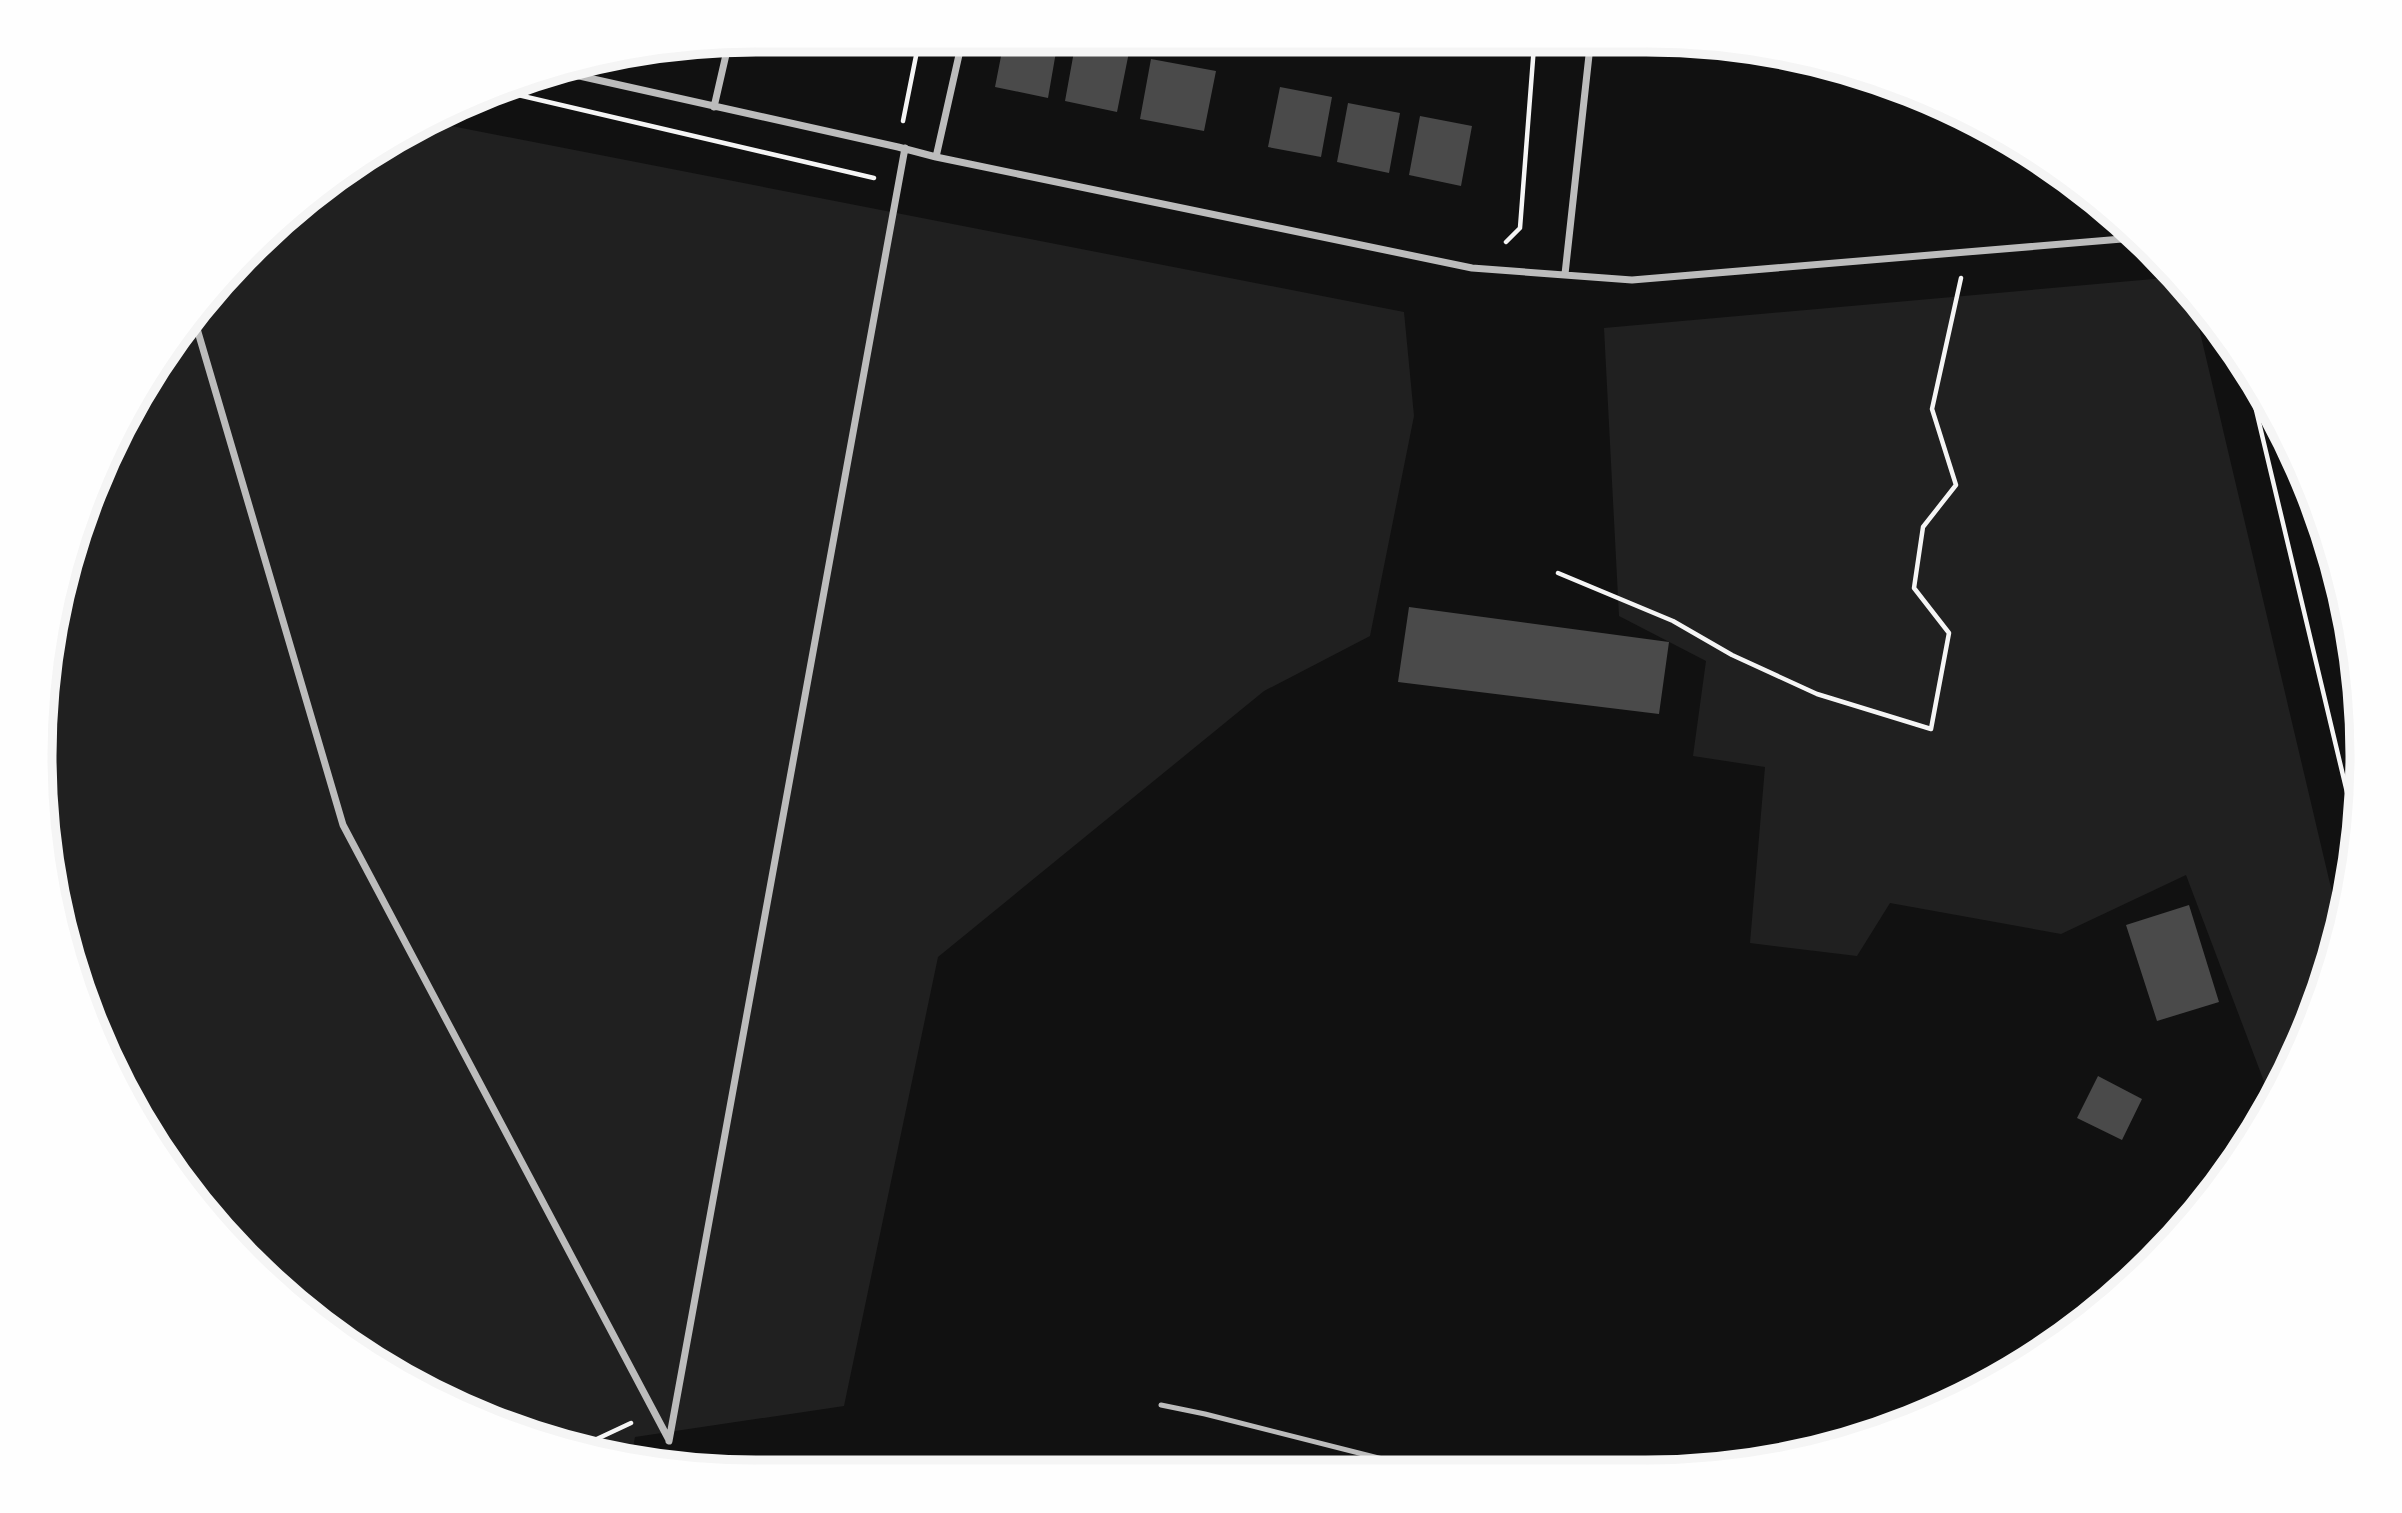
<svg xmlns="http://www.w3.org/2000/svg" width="2402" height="1513" font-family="'Libre Baskerville',serif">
	<rect width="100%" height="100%" fill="#111"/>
	<path fill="#202020" d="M436 123 1404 312 1414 416 1370 636 1264 691 938 957 844 1406 635 1437 631 1458 483 1418 320 1324 218 1229 161 1154 95 1031 65 942 40 756 54 617 78 526 136 399 188 321 250 250 358 161Z
		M2176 277 2191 294 2340 926 2337 942 2288 1074 2271 1100 2186 875 2061 934 1890 903 1857 956 1750 943 1765 767 1693 756 1706 661 1619 616 1604 328Z"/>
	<path fill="#4a4a4a" d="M1003 46H1057L1048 98 995 87Z
		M1075 46H1100L1129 52 1117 112 1065 101Z
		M1151 59 1216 71 1204 131 1140 119Z
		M1280 87 1332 97 1321 157 1268 147Z
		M1348 103 1400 113 1389 173 1337 162Z
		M1420 116 1472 126 1461 186 1409 175Z
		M1409 607 1669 642 1659 714 1398 682Z
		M2189 905 2219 1002 2157 1021 2126 925Z
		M2098 1076 2142 1099 2122 1140 2077 1118Z"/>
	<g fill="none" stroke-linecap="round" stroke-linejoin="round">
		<path stroke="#f5f5f5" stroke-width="4.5" d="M501 91 874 178
			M903 121 918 46
			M1506 242 1520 228 1534 46
			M2247 372 2356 830
			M1558 573 1673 621 1732 655 1817 694 1931 729 1949 633 1914 588 1923 527 1956 485 1932 409 1961 278
			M584 1445 631 1423"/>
		<path stroke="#bcbcbc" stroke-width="5" d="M1161 1405 1205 1414 1426 1470"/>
		<path stroke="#bcbcbc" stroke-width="7" d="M557 71 898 147 936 157 1472 268 1632 280 2134 238
			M714 107 728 46
			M936 157 961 46
			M1565 274 1590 46
			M193 315 343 825 669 1440
			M669 1441 905 148"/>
		<path stroke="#f5f5f5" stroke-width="14" d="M2317 512 2356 680"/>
	</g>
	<path d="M0 0H2402V1513H0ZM756 52H1646A704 704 0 0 1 2350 756V756A704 704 0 0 1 1646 1460H756A704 704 0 0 1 52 756V756A704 704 0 0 1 756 52Z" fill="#fefefe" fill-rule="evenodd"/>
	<path fill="none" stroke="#f5f5f5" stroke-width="9" d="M756 52H1646A704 704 0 0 1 2350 756V756A704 704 0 0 1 1646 1460H756A704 704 0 0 1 52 756V756A704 704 0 0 1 756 52Z"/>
</svg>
